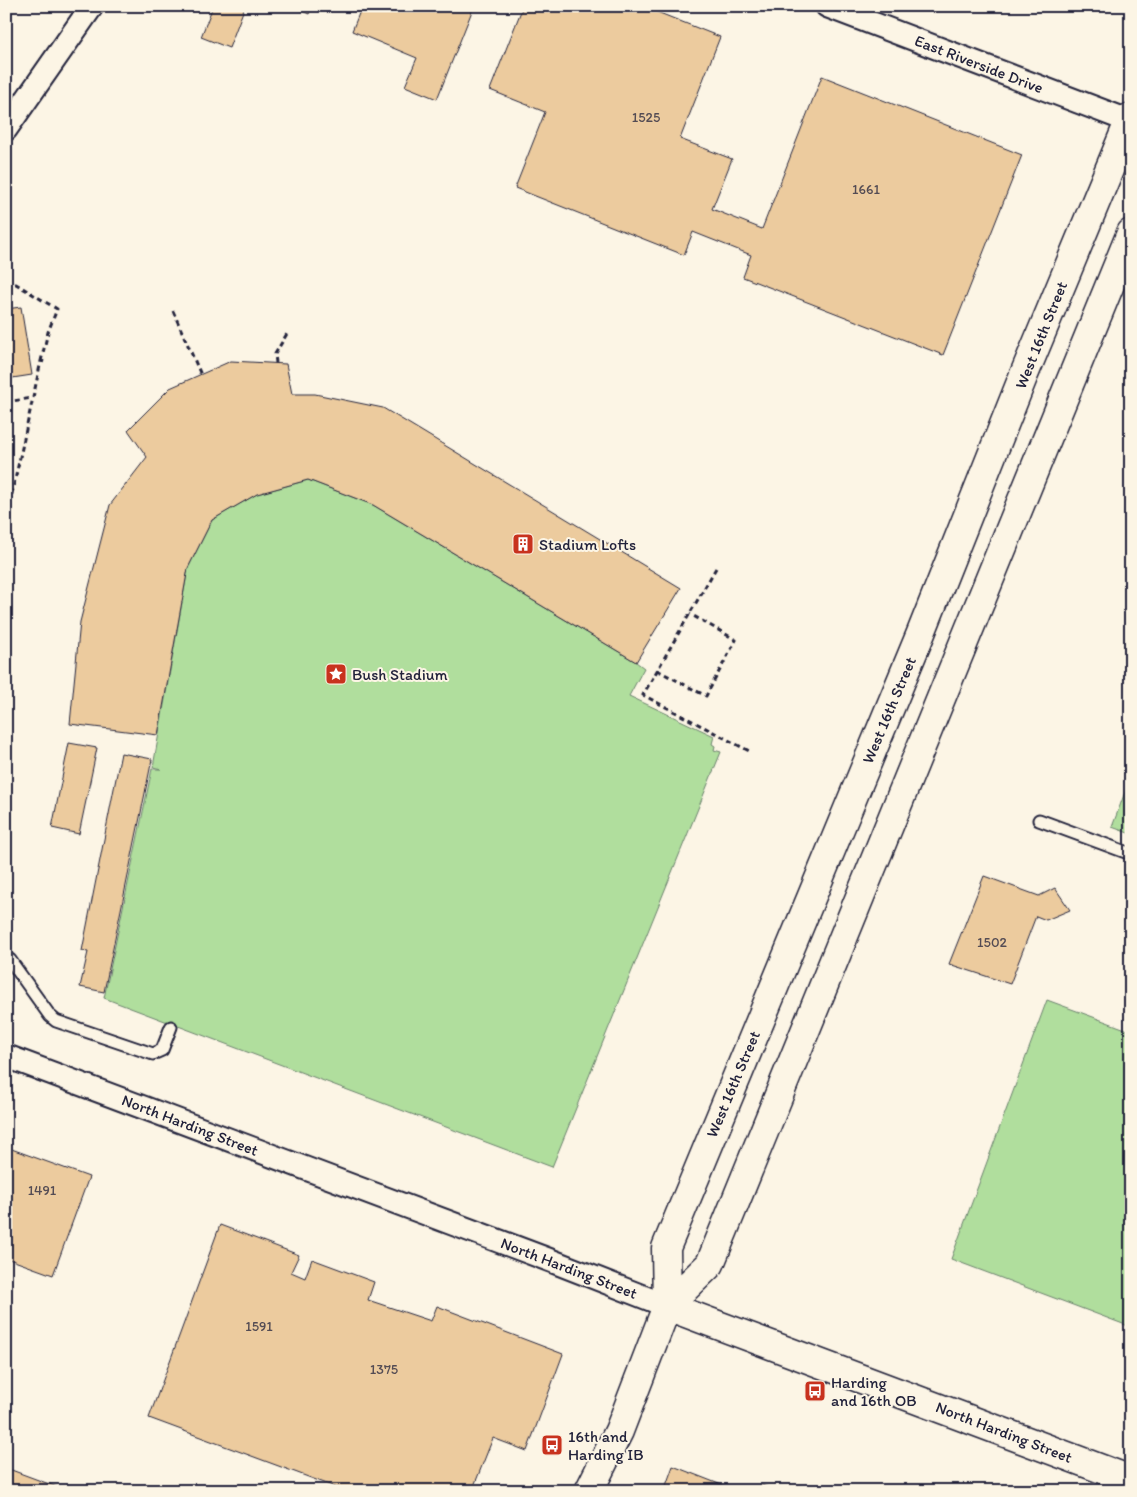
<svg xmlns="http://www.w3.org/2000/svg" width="1137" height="1497" font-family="Itim,sans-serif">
	<rect width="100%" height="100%" fill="#fcf5e5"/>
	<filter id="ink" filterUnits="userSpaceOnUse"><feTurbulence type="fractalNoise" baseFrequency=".02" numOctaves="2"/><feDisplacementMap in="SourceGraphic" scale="10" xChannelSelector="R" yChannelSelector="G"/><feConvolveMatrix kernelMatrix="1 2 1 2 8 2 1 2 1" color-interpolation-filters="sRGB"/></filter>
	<g filter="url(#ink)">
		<path fill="#b0de9d" stroke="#69806c" d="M308 480 373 505 636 662 644 668 629 696 714 736 712 744 715 746 714 750 721 752 552 1167 104 998 152 769H161L153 767 188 568 212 520 257 494Z
			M1131 776V834L1112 827Z
			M1047 1000 1131 1031V1327L951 1259Z"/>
		<path fill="#eccb9e" stroke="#22223b" d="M213 6H245L229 48 201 37Z
			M291 6H312L309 14Z
			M362 6H474L437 99 405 86 417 58 352 31Z
			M523 6H642L720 37 680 139 732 159 712 209 762 229 822 76 1022 155 943 355 743 277 751 255 693 232 684 255 515 188 545 112 490 90Z
			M21 307 32 375 6 379V309Z
			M231 361 286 364 292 394H315L383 408 681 588 636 662 373 505 308 480 257 494 212 520 188 568 158 735 70 724 80 622 110 505 147 457 128 430 170 388Z
			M69 743 97 748 79 834 52 828Z
			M121 753 152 759 104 992 80 987 88 952 82 951Z
			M984 876 1039 896 1055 888 1070 910 1046 920 1036 916 1010 984 949 964Z
			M6 1147 89 1177 53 1275 6 1258Z
			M220 1225 299 1255 291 1272 305 1278 312 1259 374 1282 368 1300 431 1321 437 1306 563 1354 527 1451 493 1438 472 1491H346L149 1418Z
			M673 1466 737 1491H664Z
			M6 1468 68 1491H6Z
			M762 1485 777 1491H760Z"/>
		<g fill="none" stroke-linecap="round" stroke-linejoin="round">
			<g stroke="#22223b" stroke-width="15">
				<path id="lane" d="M1039 820 1131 854
					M6 959 10 960 50 1016 56 1021 153 1054 162 1050 171 1027"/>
			</g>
			<g stroke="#22223b" stroke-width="26">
				<path id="street" d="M827 6 1129 121
					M6 129 92 6
					M6 1056 552 1261 667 1306"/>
			</g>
			<g stroke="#22223b" stroke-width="31">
				<path id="secondary" d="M667 1306 1131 1480"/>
			</g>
			<g stroke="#22223b" stroke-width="31">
				<path id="primary" d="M667 1306 710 1264 1131 233
					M589 1491 619 1431 667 1306 666 1248 668 1243 921 633 1023 377 1131 117"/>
			</g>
			<path stroke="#22223b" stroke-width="3" stroke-dasharray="5 4" stroke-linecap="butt" d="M6 285 16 284 57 309 48 332 41 361
				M173 311 201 375
				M276 363 275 354 288 332
				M6 402 32 398
				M6 521 41 361 45 362
				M716 568 643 695 751 752
				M657 670 706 696 736 640 690 614"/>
			<use href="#lane" stroke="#fcf5e5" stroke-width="11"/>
			<use href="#street" stroke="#fcf5e5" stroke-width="22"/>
			<use href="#secondary" stroke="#fcf5e5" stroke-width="28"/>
			<use href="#primary" stroke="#fcf5e5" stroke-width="28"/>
		</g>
	</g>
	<defs>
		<g id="building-square" transform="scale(1.125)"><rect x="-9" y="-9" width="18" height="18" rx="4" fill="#c8321e" stroke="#fcf5e5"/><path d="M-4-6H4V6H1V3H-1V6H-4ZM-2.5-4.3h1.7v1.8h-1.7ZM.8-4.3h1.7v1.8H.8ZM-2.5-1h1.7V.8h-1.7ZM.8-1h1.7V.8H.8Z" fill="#fff"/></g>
		<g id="sight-square" transform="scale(1.125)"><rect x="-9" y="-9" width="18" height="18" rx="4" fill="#c8321e" stroke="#fcf5e5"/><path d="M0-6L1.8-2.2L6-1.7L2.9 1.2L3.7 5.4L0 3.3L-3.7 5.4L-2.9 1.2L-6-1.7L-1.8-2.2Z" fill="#fff"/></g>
		<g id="bus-square" transform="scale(1.125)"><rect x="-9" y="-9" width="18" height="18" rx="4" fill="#c8321e" stroke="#fcf5e5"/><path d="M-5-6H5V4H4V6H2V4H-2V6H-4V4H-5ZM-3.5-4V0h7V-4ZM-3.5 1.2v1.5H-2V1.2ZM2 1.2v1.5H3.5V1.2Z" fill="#fff"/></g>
	</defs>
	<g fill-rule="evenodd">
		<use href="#building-square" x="523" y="544"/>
		<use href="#sight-square" x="336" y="674"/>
		<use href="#bus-square" x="815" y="1391"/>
		<use href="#bus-square" x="552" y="1445"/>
	</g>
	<g text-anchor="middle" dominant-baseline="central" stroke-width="4" stroke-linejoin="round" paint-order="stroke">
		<g font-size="14" fill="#544c54">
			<text x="646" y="117">1525</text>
			<text x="866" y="189">1661</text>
			<text x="992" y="942">1502</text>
			<text x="42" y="1190">1491</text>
			<text x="259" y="1326">1591</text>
			<text x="384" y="1369">1375</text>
		</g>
		<g font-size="16" fill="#22223b" stroke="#fcf5e5">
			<text transform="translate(979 64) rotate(21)">East Riverside Drive</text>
			<text transform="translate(1041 335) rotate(-68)">West 16th Street</text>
			<text transform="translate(889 710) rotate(-67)">West 16th Street</text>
			<text transform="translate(733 1084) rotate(-67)">West 16th Street</text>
			<text transform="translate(190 1125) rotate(21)">North Harding Street</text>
			<text transform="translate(569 1268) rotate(21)">North Harding Street</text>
			<text transform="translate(1004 1432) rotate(21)">North Harding Street</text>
		</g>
		<g font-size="16" fill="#22223b" stroke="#fcf5e5" text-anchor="start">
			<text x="539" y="544">Stadium Lofts</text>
			<text x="352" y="674">Bush Stadium</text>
			<text x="831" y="1382">Harding<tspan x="831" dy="18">and 16th OB</tspan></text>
			<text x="568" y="1436">16th and<tspan x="568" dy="18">Harding IB</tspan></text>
		</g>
	</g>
	<rect width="1137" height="1497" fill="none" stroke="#fcf5e5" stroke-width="25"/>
	<rect x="12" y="12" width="1112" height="1472" fill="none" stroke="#22223b" stroke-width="2" filter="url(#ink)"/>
</svg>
